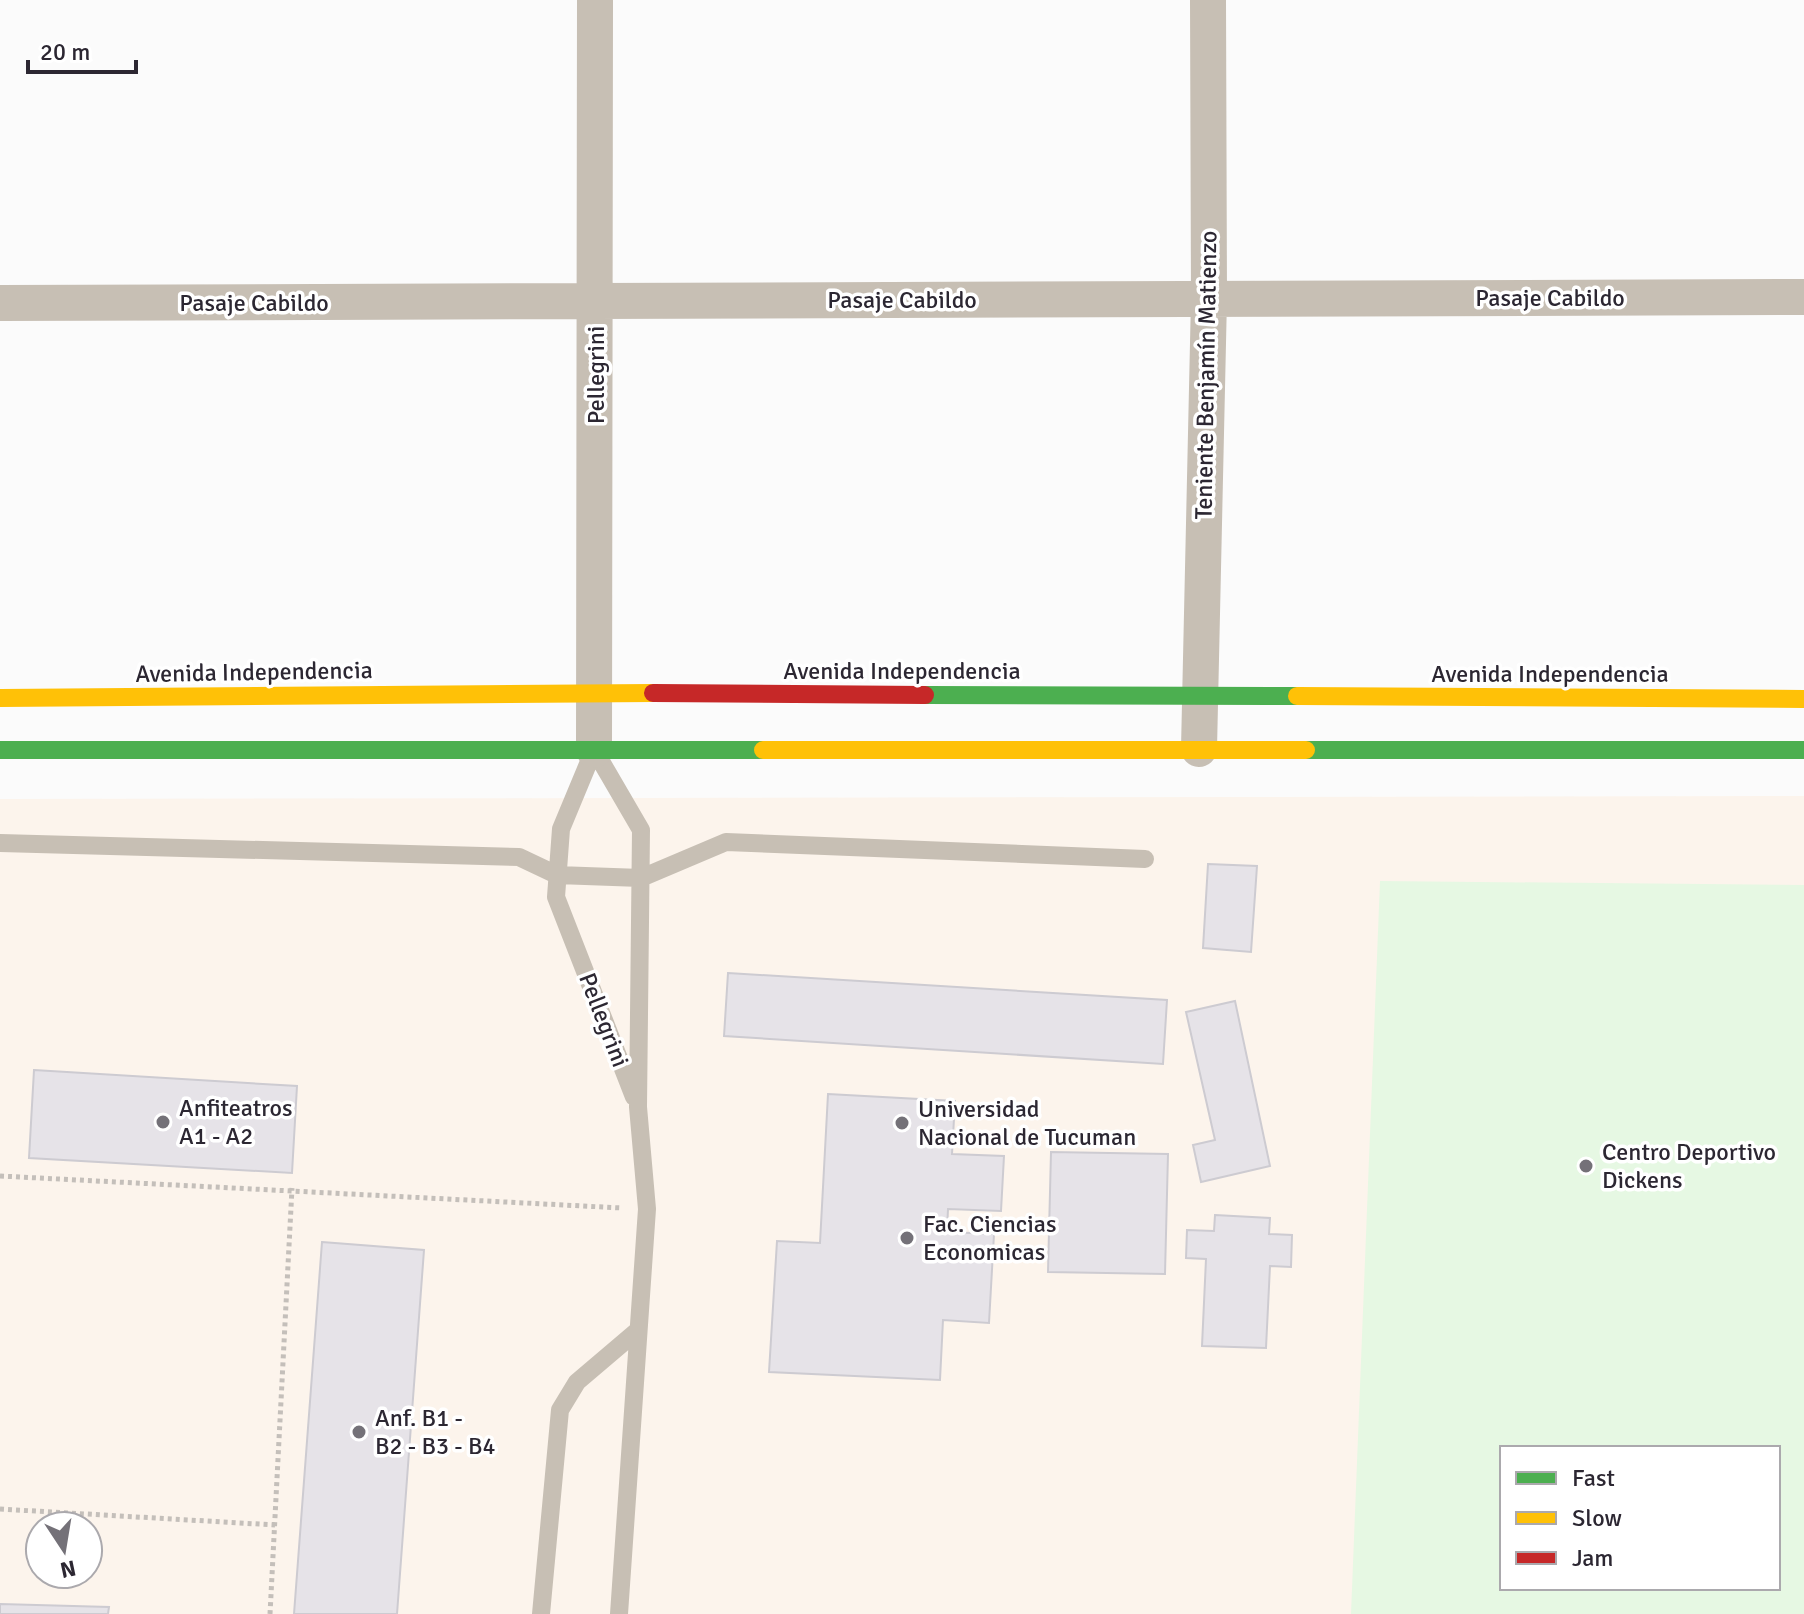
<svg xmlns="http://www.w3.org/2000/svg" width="1804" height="1614" font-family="Signika,sans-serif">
	<rect width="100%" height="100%" fill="#fbfbfb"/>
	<path fill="#fcf4ec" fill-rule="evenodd" d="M1804 796V1614H0V799ZM1502 1448H1778V1588H1502ZM40 1526H88V1574H40Z"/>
	<path fill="#e6f8e3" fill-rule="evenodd" d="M1380 881 1804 885V1614H1351ZM1502 1448H1778V1588H1502Z"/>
	<path fill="#e6e3e8" stroke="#cdcbd1" stroke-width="2" d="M1208 864 1257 866 1251 952 1203 948Z
		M728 973 1167 1000 1163 1064 724 1036Z
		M1235 1001 1270 1166 1201 1182 1193 1145 1215 1140 1186 1012Z
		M34 1070 297 1086 292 1173 29 1158Z
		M828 1094 955 1101 952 1154 1004 1156 1001 1211 948 1209 947 1232 994 1234 989 1323 943 1320 940 1380 769 1372 777 1241 820 1243Z
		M1051 1152 1168 1154 1165 1274 1048 1272Z
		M1215 1215 1270 1218 1269 1234 1292 1235 1291 1267 1270 1266 1266 1348 1202 1346 1206 1259 1186 1258 1187 1230 1214 1231Z
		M322 1242 424 1250 397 1614H294Z
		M0 1604 109 1607 108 1614H0Z"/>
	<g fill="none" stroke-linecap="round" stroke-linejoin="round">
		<path stroke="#c4bfba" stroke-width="5" stroke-dasharray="4 4" stroke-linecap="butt" d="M0 1176 622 1208
			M0 1509 275 1525
			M270 1614 292 1188"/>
		<path stroke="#c7bfb4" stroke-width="18" d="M595 751 641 830 638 1107 647 1209 619 1614
			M593 752 561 829 556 897 634 1097
			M0 843 519 857 557 875 641 878 726 842 1145 859
			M541 1614 560 1410 577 1382 637 1331"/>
		<path stroke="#c7bfb4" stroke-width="36" d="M0 303 1804 297
			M1199 749 1209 298 1208 0
			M594 750 595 0"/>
		<path stroke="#4caf50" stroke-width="18" d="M925 695 1297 696
			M0 750H763
			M1306 750H1804"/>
		<path stroke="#ffc107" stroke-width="18" d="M1297 696 1804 699
			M0 698 653 693
			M763 750H1306"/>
		<path stroke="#c62828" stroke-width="18" d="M653 693 925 695"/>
	</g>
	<g fill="#747178" stroke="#fff" stroke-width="3">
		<circle cx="163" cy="1122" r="8"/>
		<circle cx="902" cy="1123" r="8"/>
		<circle cx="1586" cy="1166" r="8"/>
		<circle cx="907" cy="1238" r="8"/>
		<circle cx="359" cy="1432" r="8"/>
	</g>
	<g text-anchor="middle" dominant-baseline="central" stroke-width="7" stroke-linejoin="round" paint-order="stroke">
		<g font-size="24" fill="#2c2732" stroke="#fff">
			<text x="1550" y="298">Pasaje Cabildo</text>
			<text x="902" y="300">Pasaje Cabildo</text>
			<text x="254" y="303">Pasaje Cabildo</text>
			<text transform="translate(596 375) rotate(-90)">Pellegrini</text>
			<text transform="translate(1206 375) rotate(-89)">Teniente Benjamín Matienzo</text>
			<text x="902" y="671">Avenida Independencia</text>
			<text transform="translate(254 672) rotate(-1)">Avenida Independencia</text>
			<text x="1550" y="674">Avenida Independencia</text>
			<text transform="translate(604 1020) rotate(69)">Pellegrini</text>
		</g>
		<g font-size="24" fill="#2c2732" stroke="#fff" text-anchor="start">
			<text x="179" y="1108">Anfiteatros<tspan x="179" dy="28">A1 - A2</tspan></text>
			<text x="918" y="1109">Universidad<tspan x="918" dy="28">Nacional de Tucuman</tspan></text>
			<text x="1602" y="1152">Centro Deportivo<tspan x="1602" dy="28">Dickens</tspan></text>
			<text x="923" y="1224">Fac. Ciencias<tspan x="923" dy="28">Economicas</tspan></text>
			<text x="375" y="1418">Anf. B1 -<tspan x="375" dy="28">B2 - B3 - B4</tspan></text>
		</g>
	</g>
	<rect x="1500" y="1446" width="280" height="144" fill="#ffffff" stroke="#aba9ad" stroke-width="2"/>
	<rect x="1516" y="1472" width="40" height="12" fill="#4caf50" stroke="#aba9ad" stroke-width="2"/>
	<text x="1572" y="1486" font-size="24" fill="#2c2732">Fast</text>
	<rect x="1516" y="1512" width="40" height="12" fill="#ffc107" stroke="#aba9ad" stroke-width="2"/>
	<text x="1572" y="1526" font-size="24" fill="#2c2732">Slow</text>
	<rect x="1516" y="1552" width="40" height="12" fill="#c62828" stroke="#aba9ad" stroke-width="2"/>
	<text x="1572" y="1566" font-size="24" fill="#2c2732">Jam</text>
	<g transform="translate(64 1550) rotate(168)"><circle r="38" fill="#ffffff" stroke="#aba9ad" stroke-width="2"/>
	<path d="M0-6L14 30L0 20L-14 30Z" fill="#747178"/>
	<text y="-12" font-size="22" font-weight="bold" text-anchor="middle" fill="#2c2732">N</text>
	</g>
	<path d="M28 60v12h108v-12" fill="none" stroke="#2c2732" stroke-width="4"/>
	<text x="40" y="60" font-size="24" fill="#2c2732" stroke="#ffffff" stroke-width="6" paint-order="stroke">20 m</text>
</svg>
